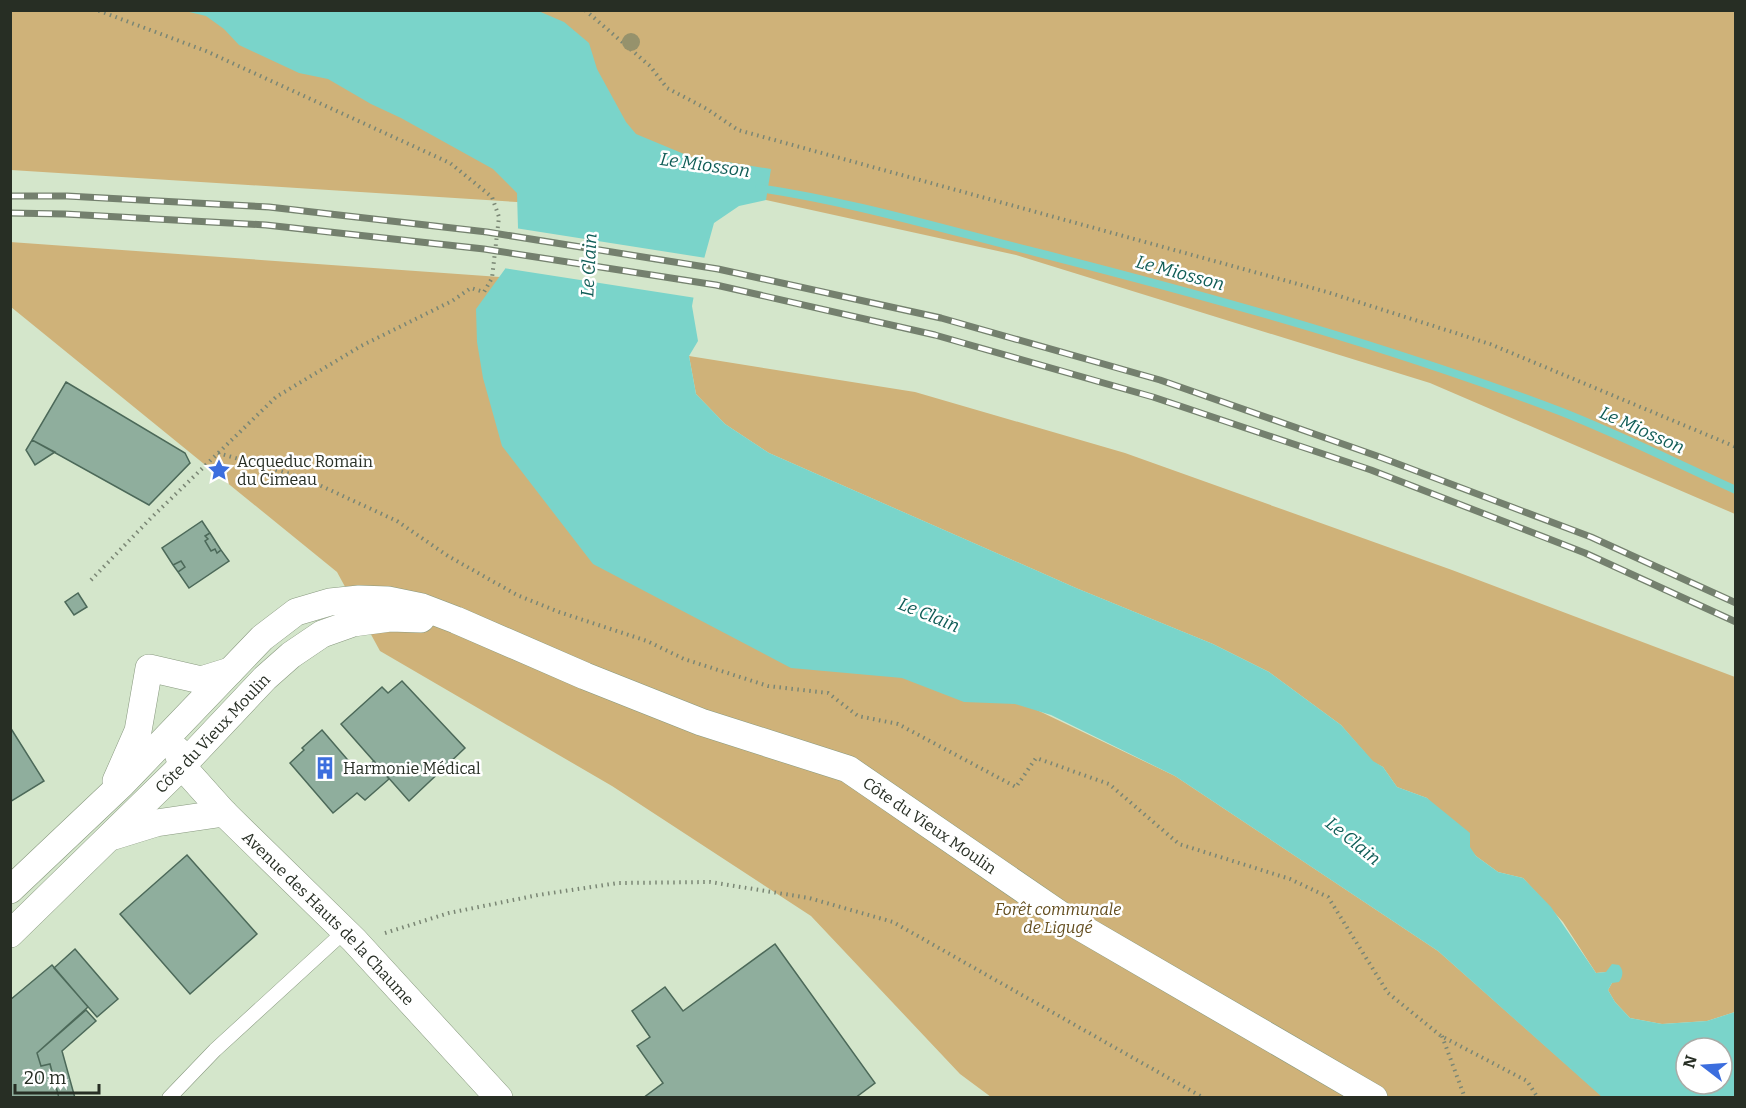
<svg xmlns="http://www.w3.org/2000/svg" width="1746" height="1108" font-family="Bitter,serif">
	<rect width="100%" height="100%" fill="#d4e6cb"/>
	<path fill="#cfb279" d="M10 11H1735V514L1430 383 1016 255 766 200 561 191 517 202 11 170Z
		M10 242 500 277 660 530 1175 776 1438 951 1603 1097H991L960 1074 811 916 612 786 380 651 337 572 11 307Z
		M689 356 915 392 1125 453 1452 570 1735 677V1012L1707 1021 1662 1024 1630 1018 1615 1002 1608 990 1612 983 1606 972 1596 973 1563 922 1523 878 1498 872 1476 856 1427 798 1397 787 1383 767 1373 762 1341 725 1269 672 1213 644 1076 588 769 453 725 424 696 394Z"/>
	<path fill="#7ad4ca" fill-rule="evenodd" d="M536 10 564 22 589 43 597 69 626 122 636 134 708 164 727 162 771 169 766 200 739 206 714 223 694 295 692 306 698 341 689 356 696 394 725 424 769 453 1076 588 1213 644 1269 672 1341 725 1373 761 1383 767 1397 787 1427 798 1470 833V847L1476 856 1498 872 1523 878 1551 907 1596 973 1606 972 1612 964 1619 965C1624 971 1623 976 1619 982L1612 983 1608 990 1615 1002 1630 1018 1662 1024 1707 1021 1735 1012V1097H1602L1438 951 1175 776 1051 715 1015 704 964 702 902 678 791 668 593 564 502 446 483 378 477 342 476 309 505 269 518 228 517 193 493 169 401 118 371 104 328 79 299 73 239 45 224 29 206 16 185 11ZM1686 1048H1722V1084H1686Z"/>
	<path fill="#d4e6cb" d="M515 228 706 258 696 298 503 268Z"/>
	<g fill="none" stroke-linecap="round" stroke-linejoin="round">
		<path stroke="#7ad4ca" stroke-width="8" d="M759 188C854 202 946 230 1039 253 1216 298 1391 347 1562 412 1621 435 1678 464 1736 490"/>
	</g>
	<path fill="#8fae9d" stroke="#4c6959" stroke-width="1.5" d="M66 382 185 453 190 463 149 505 32 440Z
		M32 440 55 452 35 465 26 450Z
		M202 521 210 533 205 536 208 539 205 541 211 551 215 549 217 553 221 550 229 561 189 588 178 572 185 567 181 561 173 565 162 548Z
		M210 533 221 550 217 553 215 549 211 551 205 541 208 539 205 536Z
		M181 561 185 567 178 572 173 565Z
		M78 593 87 607 74 615 65 602Z
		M402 681 465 748 409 801 341 724 382 687 388 693Z
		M10 727 44 781 10 802Z
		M322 730 359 773 374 761 389 779 365 800 357 793 333 813 290 763 304 750 302 748Z
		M187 855 257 934 190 994 120 914Z
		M775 944 875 1083 855 1098H643L663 1083 637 1046 650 1037 632 1011 665 987 683 1011Z
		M75 949 118 999 97 1017 54 968Z
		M52 965 88 1007 37 1053 41 1066 50 1064 59 1098H10V1000Z
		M86 1010 96 1021 62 1051 75 1098H59L50 1064 41 1066 37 1053Z"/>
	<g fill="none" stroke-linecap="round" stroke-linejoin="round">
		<g stroke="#88997f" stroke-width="15">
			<path id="lane" d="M169 1098 215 1050 345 931"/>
		</g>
		<g stroke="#88997f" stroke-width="28">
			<g id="street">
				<path id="s1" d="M177 750 182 766 224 813 354 940 499 1098"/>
				<path d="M116 781 138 731 149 668 201 680 230 671"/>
				<path d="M114 836 156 823 224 813"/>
				<path id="s2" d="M10 890 122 784 262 638 296 612 330 602 359 599 388 600 422 607 456 620 585 676 701 722 848 769 1068 920 1374 1098"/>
				<path id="s3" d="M10 934 182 766 265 678 291 655 322 634 353 623 390 618 421 619"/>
			</g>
		</g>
		<path stroke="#7a8674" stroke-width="4" stroke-dasharray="1.5 4.5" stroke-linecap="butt" d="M585 10 650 66 667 88 707 109 738 130 1327 292 1490 344 1736 447
			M218 453 304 478 397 521 448 556 517 595 559 612 647 641 684 659 768 686 828 693 858 716 898 724 1016 787 1036 758 1109 784 1179 844 1290 879 1328 897 1388 993 1441 1036 1527 1081 1538 1098
			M91 580 151 518 276 397 361 346 452 301 471 288 484 292 492 278 499 217 492 197 450 163 206 51 97 10
			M385 933 449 913 538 895 618 883 710 882 809 898 893 922 1204 1098
			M1442 1036 1465 1098"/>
		<use href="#lane" stroke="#fff" stroke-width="14"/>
		<use href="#street" stroke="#fff" stroke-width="27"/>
		<g stroke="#74806e" stroke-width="7">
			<path id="rail" d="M10 196H67L269 207 487 232 718 269 941 318 1160 380 1377 456 1591 537 1736 603
				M10 213 65 214 266 225 484 249 716 285 935 335 1153 397 1371 470 1585 553 1736 622"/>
		</g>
		<use href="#rail" stroke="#fff" stroke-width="4.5" stroke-dasharray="14" stroke-linecap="butt"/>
	</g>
	<circle fill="#96926c" cx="631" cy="42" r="9"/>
	<defs>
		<g id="sight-bare" transform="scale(1.8)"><path d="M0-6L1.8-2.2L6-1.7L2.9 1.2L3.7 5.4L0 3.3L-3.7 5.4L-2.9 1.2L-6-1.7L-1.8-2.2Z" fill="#3c6ede" stroke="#fff" stroke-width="2.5" paint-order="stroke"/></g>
		<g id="building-bare" transform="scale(1.8)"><path d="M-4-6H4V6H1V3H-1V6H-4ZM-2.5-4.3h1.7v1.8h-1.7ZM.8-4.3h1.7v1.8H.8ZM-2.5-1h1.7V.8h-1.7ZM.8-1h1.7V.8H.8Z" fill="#3c6ede" stroke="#fff" stroke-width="2.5" paint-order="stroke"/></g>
	</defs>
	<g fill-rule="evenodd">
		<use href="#sight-bare" x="219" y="470"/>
		<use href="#building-bare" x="325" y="768"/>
	</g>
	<g text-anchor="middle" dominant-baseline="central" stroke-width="5" stroke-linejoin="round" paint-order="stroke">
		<g font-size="16" fill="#272e24" stroke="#fff" text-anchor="start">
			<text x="237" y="461">Acqueduc Romain<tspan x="237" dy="18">du Cimeau</tspan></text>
			<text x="343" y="768">Harmonie Médical</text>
		</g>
		<g font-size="16" fill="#272e24" stroke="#fff">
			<text stroke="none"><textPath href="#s3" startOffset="285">Côte du Vieux Moulin</textPath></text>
			<text stroke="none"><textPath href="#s2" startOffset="1083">Côte du Vieux Moulin</textPath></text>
			<text stroke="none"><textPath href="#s1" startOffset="228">Avenue des Hauts de la Chaume</textPath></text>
		</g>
		<g font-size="16" font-style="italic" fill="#634d1e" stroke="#fff">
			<text x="1058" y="909">Forêt communale<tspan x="1058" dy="18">de Ligugé</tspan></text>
		</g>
		<g font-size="18" font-style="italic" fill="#105d57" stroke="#fff">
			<text transform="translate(705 165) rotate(8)">Le Miosson</text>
			<text transform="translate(589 265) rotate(-87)">Le Clain</text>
			<text transform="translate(1180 273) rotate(15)">Le Miosson</text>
			<text transform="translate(1642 430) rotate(24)">Le Miosson</text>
			<text transform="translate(929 615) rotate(22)">Le Clain</text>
			<text transform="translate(1353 841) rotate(39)">Le Clain</text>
		</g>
	</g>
	<rect width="1746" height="1108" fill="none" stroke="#272e24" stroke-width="24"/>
	<g transform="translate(1704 1066) rotate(287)"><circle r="28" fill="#ffffff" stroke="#a9aba7" stroke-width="1.5"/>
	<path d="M0-4.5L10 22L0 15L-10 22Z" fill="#3c6ede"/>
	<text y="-9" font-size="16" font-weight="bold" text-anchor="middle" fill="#272e24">N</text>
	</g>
	<path d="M15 1084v9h84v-9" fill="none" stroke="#272e24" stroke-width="3"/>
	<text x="24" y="1084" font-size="18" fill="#272e24" stroke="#ffffff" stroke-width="4.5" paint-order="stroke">20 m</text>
</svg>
